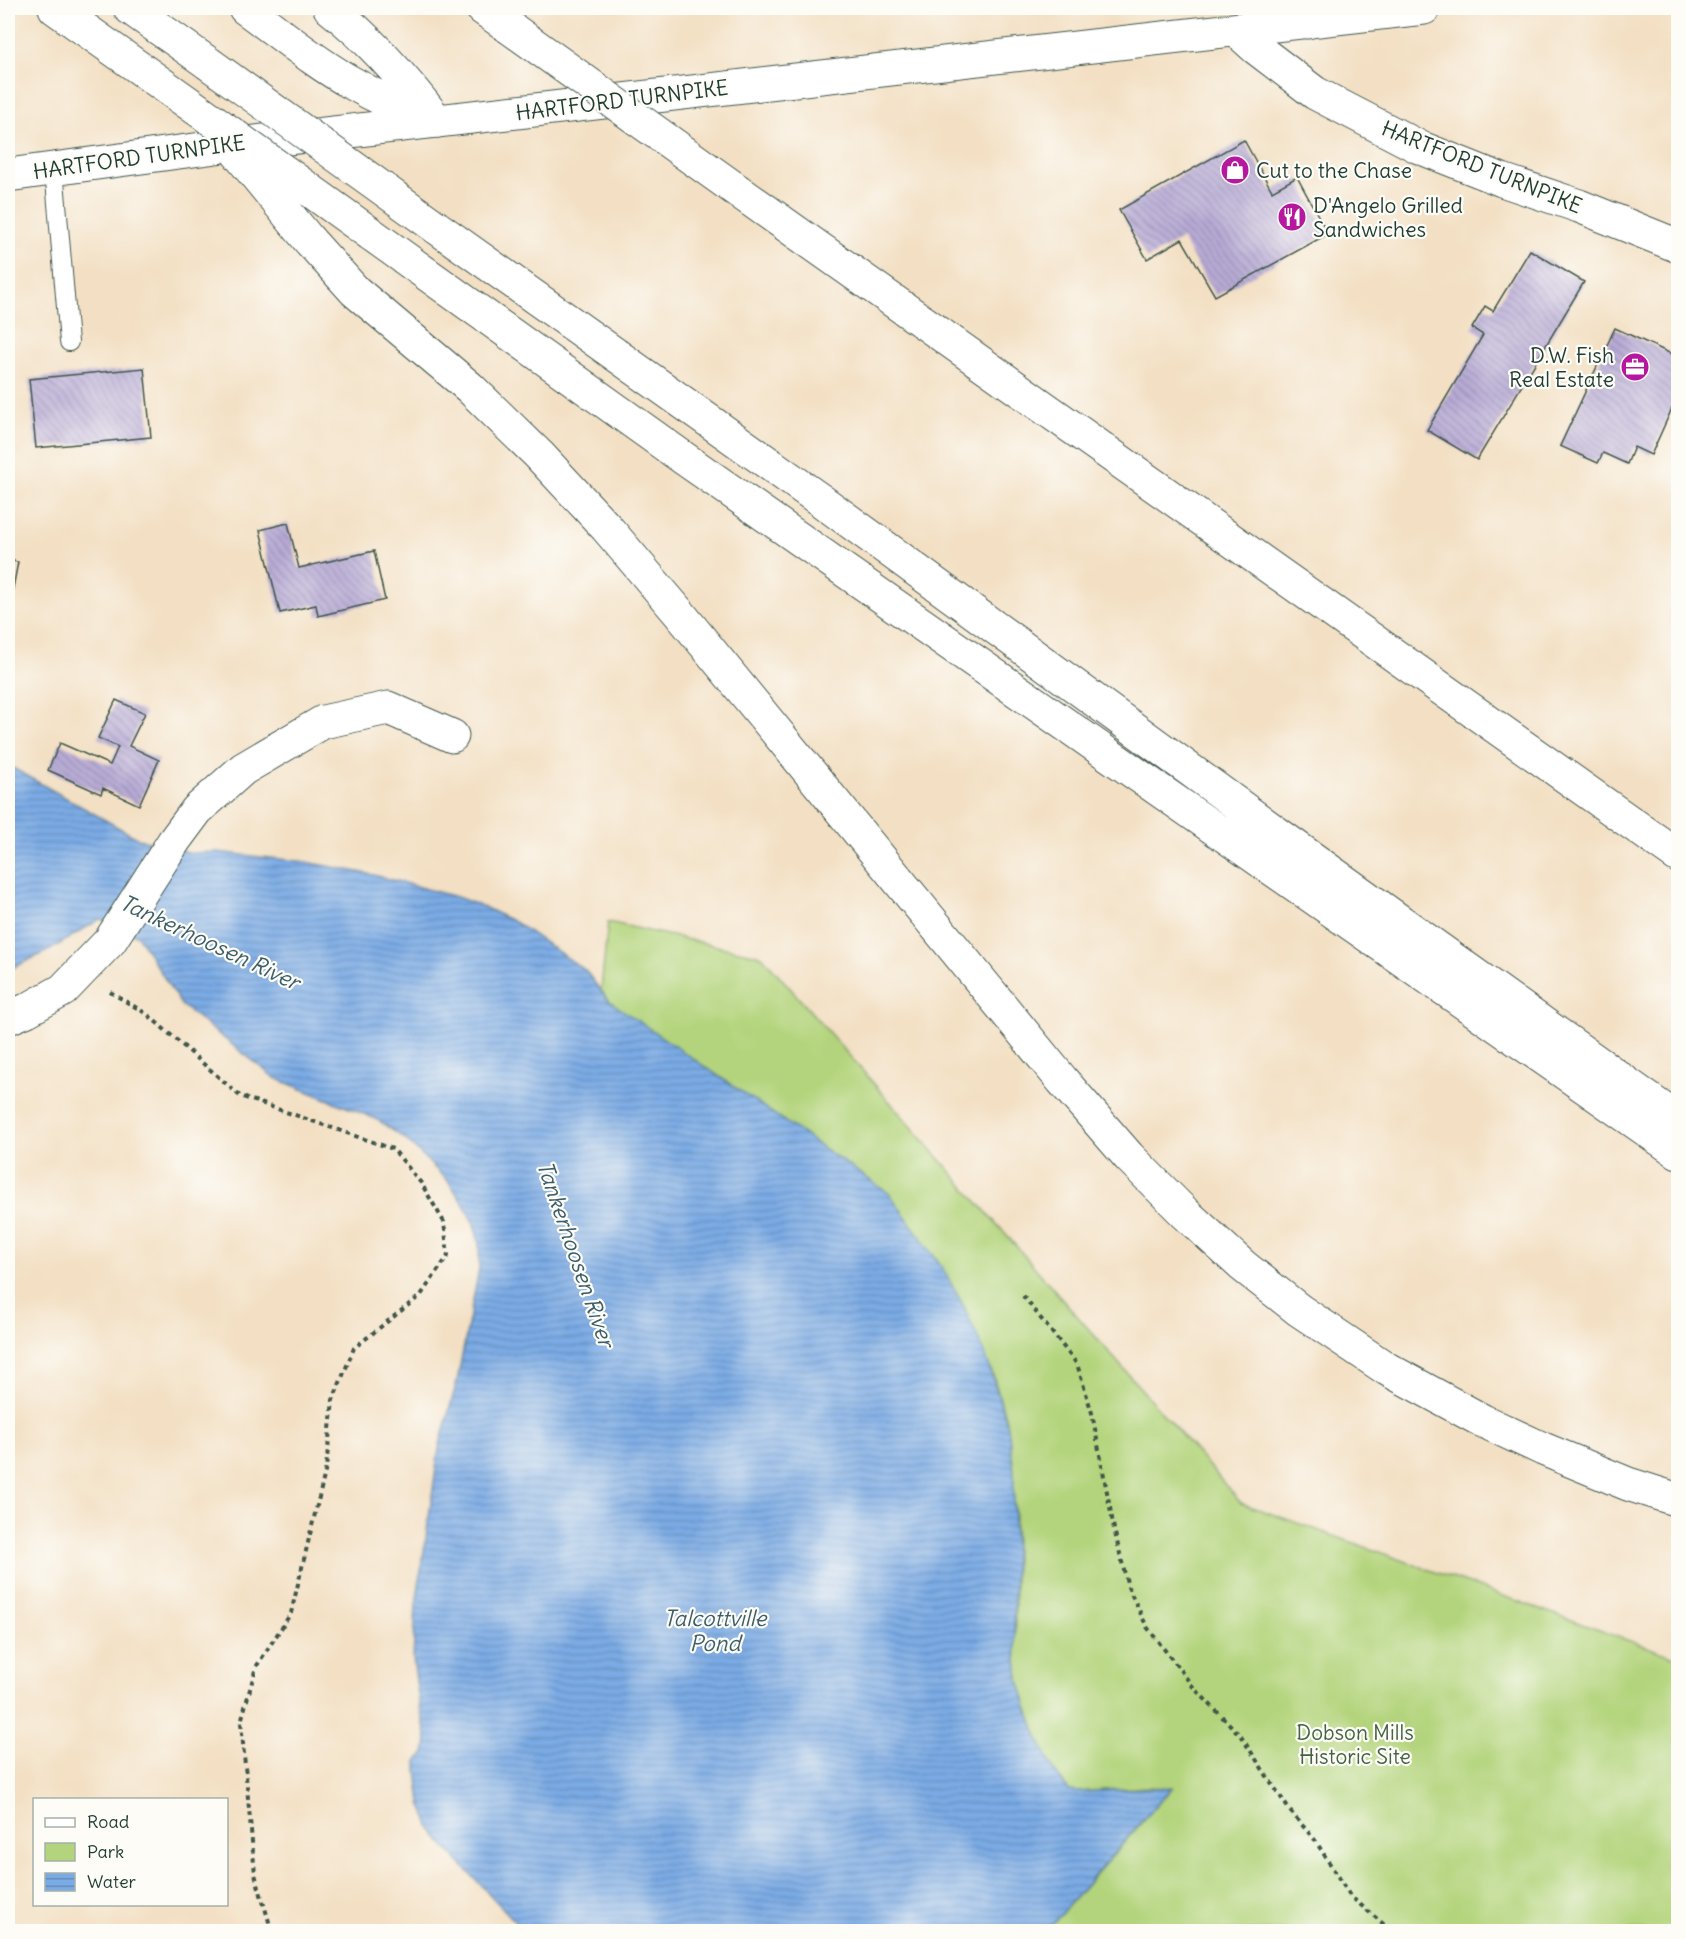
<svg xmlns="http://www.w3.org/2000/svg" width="1686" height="1939" font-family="Delius,sans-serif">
	<defs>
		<pattern id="water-rules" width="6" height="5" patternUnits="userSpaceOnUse" patternTransform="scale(1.5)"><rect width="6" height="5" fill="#7babe5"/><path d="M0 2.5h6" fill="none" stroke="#648cba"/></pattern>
		<pattern id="building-back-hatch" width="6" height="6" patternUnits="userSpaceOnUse" patternTransform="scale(1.5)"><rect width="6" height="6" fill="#b8abd6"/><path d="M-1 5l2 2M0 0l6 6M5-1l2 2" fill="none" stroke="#958cae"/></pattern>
	</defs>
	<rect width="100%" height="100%" fill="#fdfcf7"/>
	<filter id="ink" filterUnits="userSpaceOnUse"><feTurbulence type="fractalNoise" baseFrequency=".0167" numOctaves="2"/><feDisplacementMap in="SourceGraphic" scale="12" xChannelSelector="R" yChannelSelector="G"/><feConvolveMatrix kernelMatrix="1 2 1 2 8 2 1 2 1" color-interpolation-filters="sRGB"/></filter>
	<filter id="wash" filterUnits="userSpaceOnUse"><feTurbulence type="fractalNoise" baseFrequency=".008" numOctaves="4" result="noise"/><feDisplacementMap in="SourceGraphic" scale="24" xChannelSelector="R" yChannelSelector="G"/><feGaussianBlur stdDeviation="1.35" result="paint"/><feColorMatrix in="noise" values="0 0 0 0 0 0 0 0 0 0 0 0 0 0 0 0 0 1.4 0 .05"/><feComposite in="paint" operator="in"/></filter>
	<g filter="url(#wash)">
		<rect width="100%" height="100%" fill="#f3e0c4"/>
		<path fill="#b3d47c" stroke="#698858" stroke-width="1.5" d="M608 922 762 956 1241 1503 1678 1658V1931H1046L1172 1788 1146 1787 1077 1792 1069 1791 1056 1774 1040 1742 1027 1707 1019 1679 1015 1644V1514L1008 1427 993 1374 964 1307 935 1256 608 1000 601 990Z"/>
		<path fill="url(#water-rules)" stroke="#4d748c" stroke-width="1.5" d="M8 767 13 768 139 839 191 853 217 852 307 862 374 875 457 897 484 907 516 923 585 970 608 1000 890 1194 943 1269 964 1307 985 1353 1008 1427 1014 1470V1625L1019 1679 1027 1707 1040 1742 1056 1774 1069 1791 1078 1792 1172 1787 1046 1931H524L446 1848 431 1829 421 1803 417 1771V1761L425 1753 427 1739 419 1702 413 1659 416 1605 439 1448 457 1381 479 1269V1243L474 1224 463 1203 448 1181 405 1139 376 1119 275 1078 181 1005 138 936 100 919 50 950 8 970Z"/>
		<g id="blocks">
			<path fill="url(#building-back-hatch)" d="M1244 140 1272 191 1297 177 1328 234 1215 296 1182 239 1147 259 1119 210Z
				M1530 250 1584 282 1477 460 1427 430 1483 335 1472 328 1485 306 1493 311Z
				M1615 328 1678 357V395L1651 455 1634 447 1627 464 1603 453 1598 463 1560 446Z
				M144 368 151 437 36 448 29 379Z
				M288 523 299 568 374 551 385 600 318 616 316 605 280 613 260 530Z
				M8 560 18 562 9 609H8Z
				M116 700 145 713 129 746 159 760 139 805 103 788 101 794 48 770 60 743 110 765 118 747 98 738Z"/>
		</g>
	</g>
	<g filter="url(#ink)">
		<use href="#blocks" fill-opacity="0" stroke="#3f554a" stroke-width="1.5"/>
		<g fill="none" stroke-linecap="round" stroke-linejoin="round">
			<g stroke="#3f554a" stroke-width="20">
				<path id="service" d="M54 169 69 342"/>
			</g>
			<g stroke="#3f554a" stroke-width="35">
				<path id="minor" d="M1236 30 1256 48 1315 93 1419 147 1502 180 1579 206 1678 246
					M8 1018 27 1010 63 990 110 941 174 841 197 810 243 769 323 722 388 708 452 736"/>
			</g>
			<g stroke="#3f554a" stroke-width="35">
				<path id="primary" d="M8 175 246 143 1424 8"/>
			</g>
			<g stroke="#3f554a" stroke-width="35">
				<path id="motorway" d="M55 8 211 119
					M130 8 208 63
					M245 8C280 33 314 62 352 83 379 99 407 111 437 121
					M330 8C371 40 405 79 437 121
					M482 8 509 27
					M1287 8 1307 22
					M738 191 1678 856
					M436 227 823 502 1278 834 1678 1120
					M371 234 682 457 1678 1152
					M309 240 355 291 469 387 539 455 606 527 680 614 1062 1080 1129 1157 1186 1214 1243 1266 1299 1310 1387 1369 1483 1421 1543 1449 1628 1484 1678 1500"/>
			</g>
			<path stroke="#3f554a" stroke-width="4" stroke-dasharray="4.5 4.5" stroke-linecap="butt" d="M110 992 147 1014 240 1096 393 1149 421 1183 444 1222 448 1256 421 1295 354 1348 333 1400 326 1468 291 1613 256 1667 241 1722 255 1874 272 1932
				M1023 1296 1077 1364 1092 1413 1114 1529 1128 1587 1147 1627 1194 1688 1240 1735 1290 1811 1315 1840 1350 1896 1393 1932"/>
			<use href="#service" stroke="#fff" stroke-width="18"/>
			<use href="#minor" stroke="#fff" stroke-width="33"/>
			<use href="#primary" stroke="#fff" stroke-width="33"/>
			<use href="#motorway" stroke="#fff" stroke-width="33"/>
			<g stroke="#3f554a" stroke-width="35" stroke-linecap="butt">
				<path id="motorway-bridge" d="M509 27 738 191
					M208 63 436 227
					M211 119 371 234
					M236 151 309 240"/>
			</g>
			<use href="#motorway-bridge" stroke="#fff" stroke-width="33"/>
		</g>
	</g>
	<defs>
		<g id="shop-disc" transform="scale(1.5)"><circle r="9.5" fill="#b5179e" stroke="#fdfcf7"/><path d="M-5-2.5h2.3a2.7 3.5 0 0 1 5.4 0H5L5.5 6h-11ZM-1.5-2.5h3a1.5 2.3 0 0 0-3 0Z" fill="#fff"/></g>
		<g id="restaurant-disc" transform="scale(1.5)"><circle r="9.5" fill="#b5179e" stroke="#fdfcf7"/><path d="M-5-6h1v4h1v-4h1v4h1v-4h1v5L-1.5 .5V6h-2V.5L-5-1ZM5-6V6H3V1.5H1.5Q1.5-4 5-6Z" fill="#fff"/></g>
		<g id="office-disc" transform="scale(1.5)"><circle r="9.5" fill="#b5179e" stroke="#fdfcf7"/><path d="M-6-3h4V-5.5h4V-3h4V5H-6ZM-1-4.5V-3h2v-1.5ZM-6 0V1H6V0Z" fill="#fff"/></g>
	</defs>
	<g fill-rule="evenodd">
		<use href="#shop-disc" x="1235" y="170"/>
		<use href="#restaurant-disc" x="1292" y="217"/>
		<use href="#office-disc" x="1635" y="367"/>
	</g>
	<g text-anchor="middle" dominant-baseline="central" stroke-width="4.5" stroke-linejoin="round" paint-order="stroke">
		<g font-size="21" fill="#1f3d34" stroke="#fdfcf7">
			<text transform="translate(622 100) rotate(-7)">HARTFORD TURNPIKE</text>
			<text transform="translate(139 157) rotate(-8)">HARTFORD TURNPIKE</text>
			<text transform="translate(1482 167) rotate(22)">HARTFORD TURNPIKE</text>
		</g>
		<g font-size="21" fill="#1f3d34" stroke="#fdfcf7" text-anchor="start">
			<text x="1256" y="170">Cut to the Chase</text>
			<text x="1313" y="205">D'Angelo Grilled<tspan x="1313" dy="24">Sandwiches</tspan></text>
			<text x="1614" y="355" text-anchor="end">D.W. Fish<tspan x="1614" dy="24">Real Estate</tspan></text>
		</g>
		<g font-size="21" fill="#446346" stroke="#fdfcf7">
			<text x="1355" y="1732">Dobson Mills<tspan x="1355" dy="24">Historic Site</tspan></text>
		</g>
		<g font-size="22" font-style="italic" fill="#3b5e69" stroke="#fdfcf7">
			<text transform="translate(210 942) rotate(25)">Tankerhoosen River</text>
			<text transform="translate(576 1254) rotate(71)">Tankerhoosen River</text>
			<text x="715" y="1618">Talcottville<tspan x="715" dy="25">Pond</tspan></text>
		</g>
	</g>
	<rect width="1686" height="1939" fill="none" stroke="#fdfcf7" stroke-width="30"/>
	<rect x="33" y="1798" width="195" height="108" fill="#fdfcf7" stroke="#a4b0a9" stroke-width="1.5"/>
	<rect x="45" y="1818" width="30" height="9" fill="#ffffff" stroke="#a4b0a9" stroke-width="1.5"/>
	<text x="87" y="1828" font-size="18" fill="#1f3d34">Road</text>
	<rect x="45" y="1843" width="30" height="18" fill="#b3d47c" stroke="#a4b0a9" stroke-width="1.5"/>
	<text x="87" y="1858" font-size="18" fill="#1f3d34">Park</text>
	<rect x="45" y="1873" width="30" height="18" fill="url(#water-rules)" stroke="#a4b0a9" stroke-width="1.5"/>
	<text x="87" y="1888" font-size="18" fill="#1f3d34">Water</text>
</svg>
